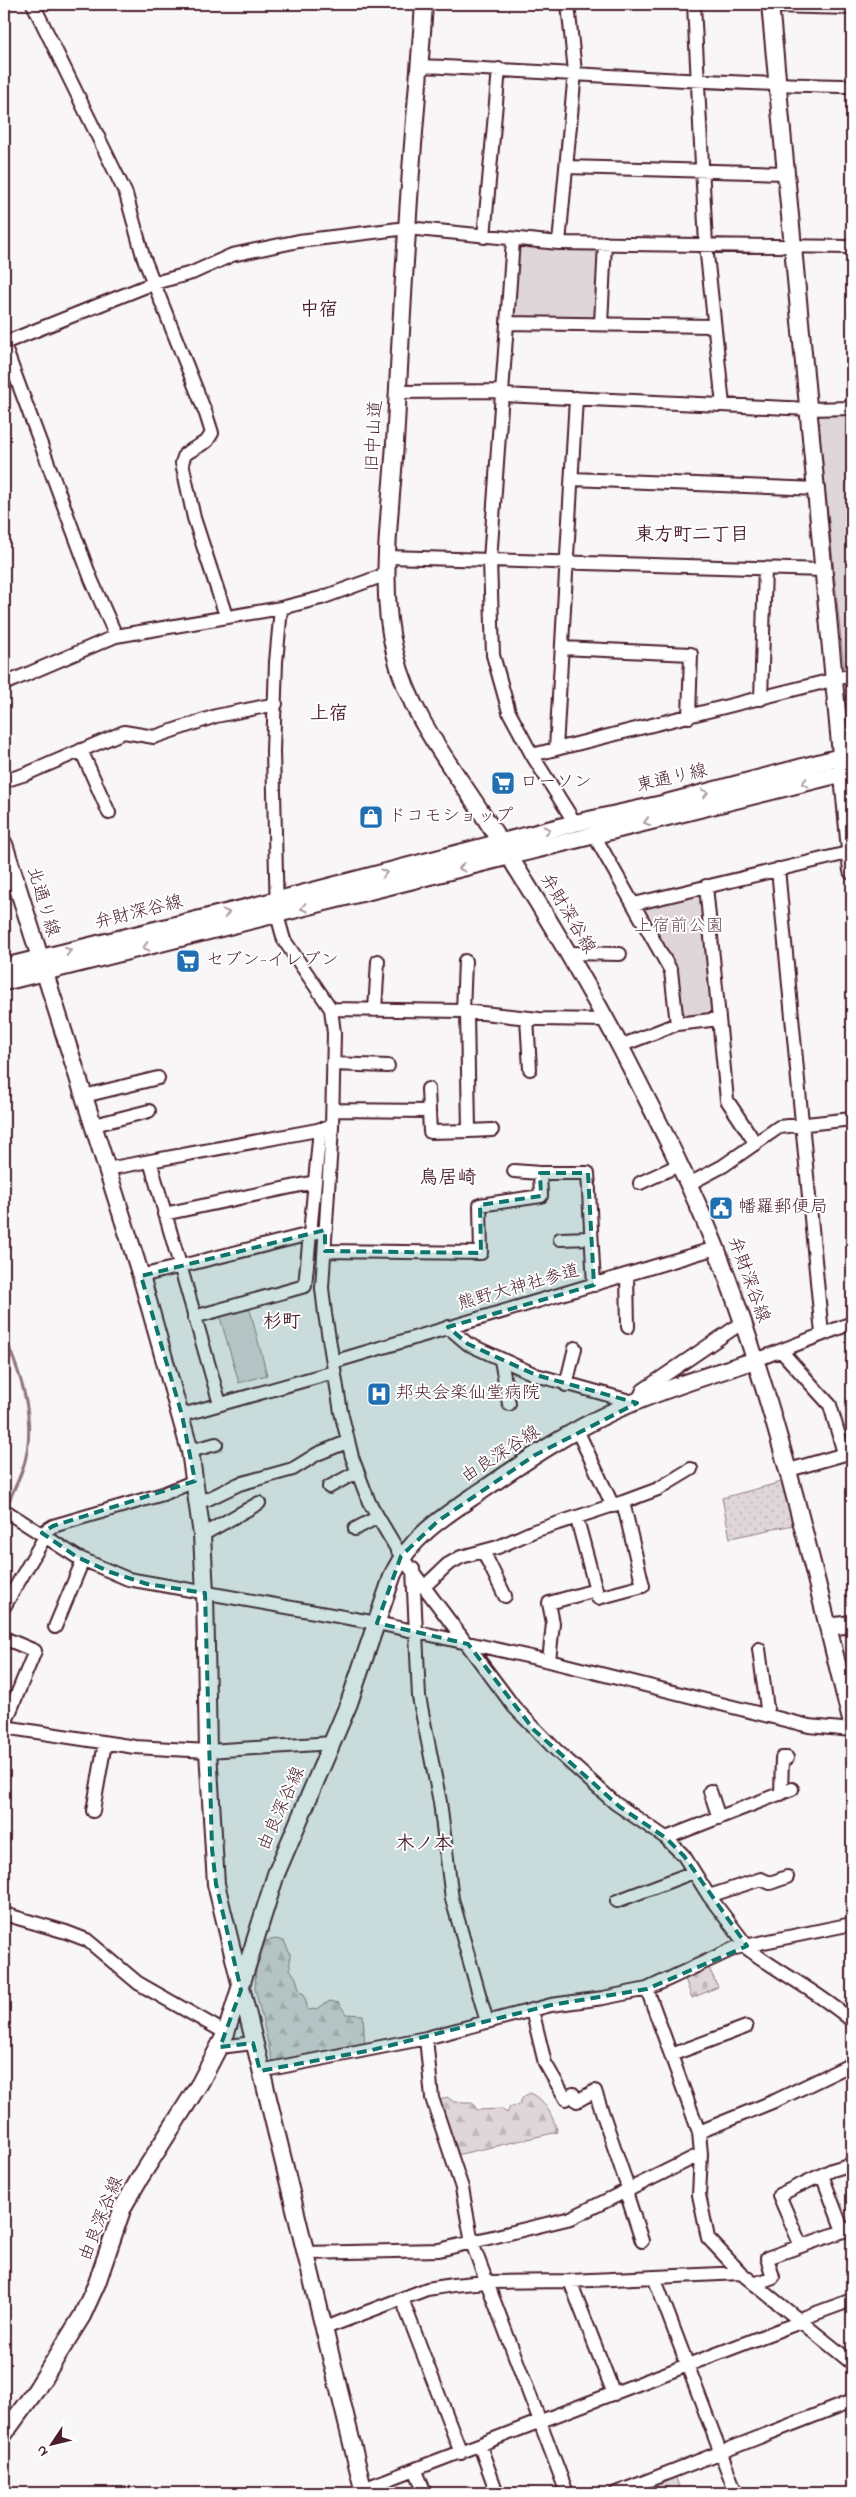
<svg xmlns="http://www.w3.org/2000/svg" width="856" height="2497" font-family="'Indie Flower','Klee One',sans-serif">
	<defs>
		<pattern id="grass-dots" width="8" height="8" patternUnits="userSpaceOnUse" patternTransform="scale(1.25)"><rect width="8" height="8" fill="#ded6d9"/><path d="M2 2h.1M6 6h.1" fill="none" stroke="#c0b7ba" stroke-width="1.8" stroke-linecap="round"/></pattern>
		<pattern id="forest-firs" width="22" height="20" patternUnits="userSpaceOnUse" patternTransform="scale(1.25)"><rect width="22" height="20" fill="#ded6d9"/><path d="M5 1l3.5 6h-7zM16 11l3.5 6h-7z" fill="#c0b7ba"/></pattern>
		<pattern id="cemetery-stones" width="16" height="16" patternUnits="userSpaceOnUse" patternTransform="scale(1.25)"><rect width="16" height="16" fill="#ded6d9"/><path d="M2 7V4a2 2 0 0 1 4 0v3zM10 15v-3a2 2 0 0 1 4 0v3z" fill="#c0b7ba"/></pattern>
	</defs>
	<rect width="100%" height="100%" fill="#f8f6f7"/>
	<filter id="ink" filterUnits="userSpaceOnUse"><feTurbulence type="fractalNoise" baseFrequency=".02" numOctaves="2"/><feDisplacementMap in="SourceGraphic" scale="10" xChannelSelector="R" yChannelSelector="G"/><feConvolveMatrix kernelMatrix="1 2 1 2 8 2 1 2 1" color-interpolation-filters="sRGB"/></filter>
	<g filter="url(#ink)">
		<path fill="url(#grass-dots)" stroke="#947a82" d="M782 1482 793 1525 730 1538 722 1498Z"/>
		<path fill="url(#forest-firs)" stroke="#947a82" d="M276 1939 284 1941 290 1953V1969L296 1978 300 1992 304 1994 308 2010 316 2009 330 2001 339 2003 346 2014 363 2015 365 2047 273 2064 255 1988 256 1968 265 1941Z
			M530 2093C545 2098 553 2118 558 2132L456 2155 437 2102 447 2097 454 2102H472L477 2110 501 2109 507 2113 510 2107 519 2105 523 2097Z"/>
		<path fill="url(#cemetery-stones)" stroke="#947a82" d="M707 1964 718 1987 692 1998 684 1976Z"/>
		<path fill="#ded6d9" stroke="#947a82" d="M522 246H595L599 250 597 315 590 319 513 318 516 253Z
			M823 413 852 414V670L848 671 844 668 818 417Z
			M698 893 702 896 713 1012 710 1015 682 1018 675 970 642 907Z
			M249 1306 267 1375 239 1383 219 1314Z
			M675 2475 681 2493H627Z"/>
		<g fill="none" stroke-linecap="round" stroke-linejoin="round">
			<path stroke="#8f747b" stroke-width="3" d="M4 1335C21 1375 36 1417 25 1461 21 1477 12 1492 7 1507"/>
			<g stroke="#4a1f2b" stroke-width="16">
				<path id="street" d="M33 4 126 194 143 256 206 414 212 433 207 441 185 454 182 463 194 518 226 616
					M694 4 706 245 723 405
					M770 6 852 8
					M420 66C564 72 708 84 852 86
					M566 167 786 173
					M484 237 499 69
					M513 240 490 560 493 655 509 712 532 755 575 823
					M559 243 575 72 568 4
					M507 323 714 326
					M601 324 605 243
					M4 343 154 283 192 273 232 255 299 241 407 228 559 243 852 247
					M4 345 91 579 116 636
					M398 392 503 391
					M503 395 809 409 852 408
					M572 479 817 489
					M388 557 824 570
					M281 608 276 662 273 751 277 915 284 940 331 1009 334 1033 332 1127 322 1288 325 1314 341 1412 352 1457 369 1502 401 1556 514 1707 557 1751 615 1803 666 1838 684 1856 709 1896 747 1946
					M562 648 691 654 689 717
					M4 684 116 636 281 608 321 598 387 574
					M761 699 765 568
					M556 749 576 398
					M81 750 109 813
					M532 755 852 675
					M4 781 26 774 124 732 154 737 216 716 276 704
					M594 835 671 971 677 1024
					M778 869 822 1334
					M706 886 727 1100 756 1144
					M634 904 852 852
					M568 953 620 954
					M331 1009 463 1011 539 1019 606 1020
					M375 1010 378 961
					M463 1011 465 961
					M527 1018 530 1069
					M620 1046 677 1024 719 1019
					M333 1064 388 1066
					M428 1089 429 1111
					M84 1096 158 1078
					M333 1110 429 1111 430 1132 469 1131 467 1012
					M94 1125 149 1111
					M469 1131 492 1130
					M150 1161 220 1404
					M107 1169 328 1128
					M514 1171 540 1173
					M640 1183 679 1165
					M689 1184 723 1166 779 1127 852 1119
					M164 1214 315 1182
					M560 1239 591 1238
					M325 1251 481 1253 480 1205 541 1196 540 1173H588L594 1285
					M627 1275 628 1327
					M141 1276 318 1232
					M194 1317 305 1286 320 1129
					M448 1327 468 1344 536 1375 637 1403 643 1390 743 1322
					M781 1351 830 1405 844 1453
					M501 1360 509 1404
					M756 1360 852 1323
					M333 1362 716 1248
					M566 1385 575 1348
					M182 1415 334 1372
					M577 1430 613 1506
					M190 1451 216 1444
					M789 1470 852 1452
					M329 1487 357 1472
					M198 1501 208 1499 239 1484 293 1469 317 1454 347 1442
					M4 1510 77 1557 128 1579 377 1623 549 1661 809 1726 852 1730
					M577 1519 596 1590
					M355 1529 378 1517
					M42 1533 53 1526 163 1494 195 1481
					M202 1535 259 1503
					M483 1551 505 1596
					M413 1569 419 1697 440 1802 452 1899 487 2022
					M425 1586 447 1565 461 1557 498 1547 534 1531 623 1502
					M4 1607 46 1535
					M55 1627 83 1560
					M4 1638 35 1651 4 1726
					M759 1649 768 1716
					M549 1661 553 1623 549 1603 596 1590 598 1598 643 1586 623 1502 658 1489 691 1469
					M4 1727 135 1747 208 1751 333 1743
					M710 1791 719 1818
					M781 1794 782 1758H787
					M93 1811 105 1743
					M666 1838 792 1789
					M709 1896 761 1879 770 1883 787 1877
					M617 1901 694 1872
					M4 1914 66 1932 87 1940 138 1983 226 2033
					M744 1946C779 1973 819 1992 852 2021
					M647 1989 699 2132 701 2154 699 2195 708 2238 741 2273 852 2363
					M532 2010 545 2063 566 2099 573 2094 577 2101 595 2091 629 2191
					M426 2038 432 2098 462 2188 472 2243 567 2493
					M220 2047 253 2043
					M671 2055 746 2027
					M260 2071 426 2038 551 2005 603 1998 647 1989 735 1948 852 1924
					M699 2132 777 2100 852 2064
					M822 2175 843 2231
					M626 2192 642 2241
					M801 2246 852 2228
					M305 2253 439 2250 571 2218 701 2154
					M654 2277 736 2493
					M570 2281 614 2394
					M754 2284 773 2277 767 2258 801 2246 779 2195 832 2170 852 2164
					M402 2299 461 2453
					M800 2319 852 2300
					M325 2328 427 2289 453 2285 486 2282 570 2281 741 2273
					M480 2446 497 2493
					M416 2471 425 2493
					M363 2489 803 2321
					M616 2493 852 2401"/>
			</g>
			<g stroke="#4a1f2b" stroke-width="20">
				<path id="secondary" d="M424 4C419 80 411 156 407 232 402 302 399 373 395 443 391 511 378 586 395 653 410 717 452 766 487 821 534 895 581 971 622 1050 655 1115 689 1180 716 1248 776 1402 812 1564 852 1724
					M770 4 852 871
					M4 844 141 1276 190 1451 202 1535 205 1593 208 1751 216 1884 364 2493
					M4 967 278 900 575 823 662 804 852 754
					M4 982 852 771
					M828 1627 852 1624
					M4 2434 36 2390 82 2316 97 2283 123 2207 138 2181 200 2083 226 2033 276 1874 349 1703 393 1574C411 1536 446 1515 480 1492 524 1462 568 1432 616 1410 661 1390 709 1375 756 1360"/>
			</g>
			<use href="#street" stroke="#fff" stroke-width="12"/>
			<use href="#secondary" stroke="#fff" stroke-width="16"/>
		</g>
		<defs><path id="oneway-chevron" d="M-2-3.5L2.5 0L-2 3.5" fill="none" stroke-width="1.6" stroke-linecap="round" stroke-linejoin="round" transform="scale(1.25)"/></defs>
		<g stroke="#ae9aa0">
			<use href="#oneway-chevron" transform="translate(805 783) rotate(165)"/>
			<use href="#oneway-chevron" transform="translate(705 793) rotate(-14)"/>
			<use href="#oneway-chevron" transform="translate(647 822) rotate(163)"/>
			<use href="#oneway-chevron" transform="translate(547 830) rotate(-14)"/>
			<use href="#oneway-chevron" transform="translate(462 868) rotate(166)"/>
			<use href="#oneway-chevron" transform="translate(384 873) rotate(-14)"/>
			<use href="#oneway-chevron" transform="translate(304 908) rotate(166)"/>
			<use href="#oneway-chevron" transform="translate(226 913) rotate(-14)"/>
			<use href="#oneway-chevron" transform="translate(146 947) rotate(166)"/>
			<use href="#oneway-chevron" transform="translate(68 951) rotate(-14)"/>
		</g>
	</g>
	<path fill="#0f766e" fill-opacity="0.2" stroke="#0f766e" stroke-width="4" stroke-dasharray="10 6" stroke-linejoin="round" d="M540 1173H588L594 1285 448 1327 468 1344 536 1375 637 1403 535 1455 438 1521 401 1556 377 1623 468 1644 534 1730 620 1807 666 1838 684 1856 747 1946 647 1989 551 2005 372 2050 260 2071 253 2043 220 2047 241 1990 216 1884 212 1849 205 1593 147 1584 110 1572 77 1557 42 1533 53 1526 195 1481 182 1415 141 1276 325 1230V1251L481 1253 480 1205 541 1196Z"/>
	<defs>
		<g id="supermarket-square" transform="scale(1.25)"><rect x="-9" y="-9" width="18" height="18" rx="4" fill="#1f6fb2" stroke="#fff"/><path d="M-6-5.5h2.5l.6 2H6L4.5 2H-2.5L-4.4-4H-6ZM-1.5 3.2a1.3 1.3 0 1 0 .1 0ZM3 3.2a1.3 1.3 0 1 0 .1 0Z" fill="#fff"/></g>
		<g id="shop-square" transform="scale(1.25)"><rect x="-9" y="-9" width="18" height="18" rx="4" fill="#1f6fb2" stroke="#fff"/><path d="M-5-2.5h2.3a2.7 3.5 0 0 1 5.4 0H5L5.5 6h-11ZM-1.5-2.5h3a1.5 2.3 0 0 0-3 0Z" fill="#fff"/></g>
		<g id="civic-square" transform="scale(1.25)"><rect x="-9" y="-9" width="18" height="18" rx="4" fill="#1f6fb2" stroke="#fff"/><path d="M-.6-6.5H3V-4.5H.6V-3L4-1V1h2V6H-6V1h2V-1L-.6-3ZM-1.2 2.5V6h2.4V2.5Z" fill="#fff"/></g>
		<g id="hospital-square" transform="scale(1.25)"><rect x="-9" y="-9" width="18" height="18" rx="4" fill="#1f6fb2" stroke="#fff"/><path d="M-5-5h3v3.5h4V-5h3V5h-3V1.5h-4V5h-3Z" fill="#fff"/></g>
	</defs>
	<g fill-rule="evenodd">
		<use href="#supermarket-square" x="503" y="783"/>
		<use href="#shop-square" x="371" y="817"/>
		<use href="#supermarket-square" x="188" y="961"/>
		<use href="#civic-square" x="721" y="1208"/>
		<use href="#hospital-square" x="379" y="1394"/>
	</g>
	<g text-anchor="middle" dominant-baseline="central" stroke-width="4" stroke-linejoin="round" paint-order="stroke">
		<g font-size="18" fill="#4a1f2b" stroke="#fff">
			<text transform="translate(375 436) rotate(-87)">旧中山道</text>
			<text transform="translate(672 779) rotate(-13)">東通り線</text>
			<text transform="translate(42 902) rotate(73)">北通り線</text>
			<text transform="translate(139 913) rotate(-14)">弁財深谷線</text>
			<text transform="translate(567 914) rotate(59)">弁財深谷線</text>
			<text transform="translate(748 1280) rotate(70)">弁財深谷線</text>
			<text transform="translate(519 1288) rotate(-16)">熊野大神社参道</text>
			<text transform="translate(501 1455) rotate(-33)">由良深谷線</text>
			<text transform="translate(282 1809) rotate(-66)">由良深谷線</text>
			<text transform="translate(102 2219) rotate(-68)">由良深谷線</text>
		</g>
		<g font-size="18" fill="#4a1f2b" stroke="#fff" text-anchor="start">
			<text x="520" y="783">ローソン</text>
			<text x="388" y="817">ドコモショップ</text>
			<text x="206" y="961">セブン-イレブン</text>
			<text x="738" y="1208">幡羅郵便局</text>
			<text x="396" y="1394">邦央会楽仙堂病院</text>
		</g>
		<g font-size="18" fill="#6f4d56" stroke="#fff">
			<text x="679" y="927">上宿前公園</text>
		</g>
		<g font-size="19" font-weight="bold" fill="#4a1f2b" stroke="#fff">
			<text x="319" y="310">中宿</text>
			<text x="692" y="535">東方町二丁目</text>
			<text x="329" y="714">上宿</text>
			<text x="448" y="1178">鳥居崎</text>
			<text x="282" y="1322">杉町</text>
			<text x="424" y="1844">木ノ本</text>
		</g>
	</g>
	<rect width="856" height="2497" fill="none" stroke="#fff" stroke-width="20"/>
	<rect x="10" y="10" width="836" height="2477" fill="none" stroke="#4a1f2b" stroke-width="2" filter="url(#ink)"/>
	<g transform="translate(52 2444) rotate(235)" stroke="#ffffff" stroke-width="4" paint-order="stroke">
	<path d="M0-4L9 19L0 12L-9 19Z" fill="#4a1f2b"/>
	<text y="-8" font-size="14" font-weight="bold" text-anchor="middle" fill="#4a1f2b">N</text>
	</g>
</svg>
